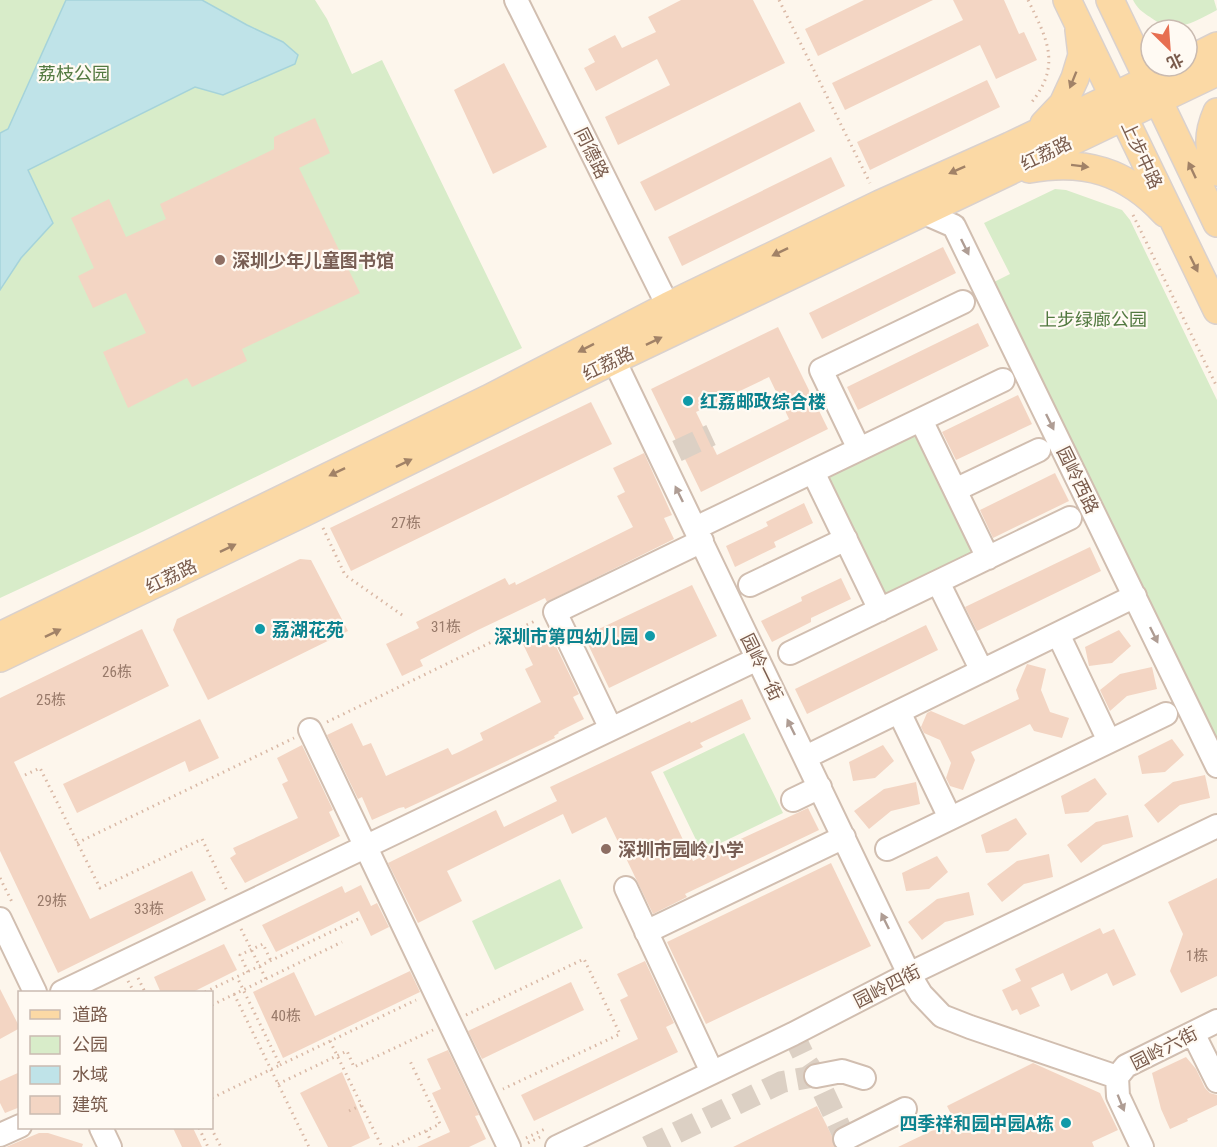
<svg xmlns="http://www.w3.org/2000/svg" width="1217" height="1147" font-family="'Roboto Condensed','Noto Sans SC',sans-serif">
	<rect width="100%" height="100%" fill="#fdf6ec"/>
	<path fill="#d8ecc9" d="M0 0H315L327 19 352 74 382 60 522 348 142 532 0 598Z
		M1133 0H1214L1217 10C1194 22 1174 36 1150 17 1142 12 1137 8 1133 0Z
		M1055 189 1066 190 1122 210 1130 220 1217 400V747L992 283 1010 274 984 223Z
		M913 431 921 433 977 549 975 558 891 598 879 594 825 482 828 472Z
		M744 733 783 813 702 852 663 772Z
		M560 879 583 928 495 970 472 921Z"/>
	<path fill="#bfe3e8" stroke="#a5d3da" stroke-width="1.5" d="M66 0H202L247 25 283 42 298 55 295 64 223 95 195 87 28 170 53 223 21 258 0 290V133L8 129Z"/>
	<path fill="#f3d5c3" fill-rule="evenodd" d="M681 0H753L785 63 618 145 605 117 670 85 657 59 596 91 584 68 595 62 588 49 615 35 622 48 656 32 648 17Z
		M864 0H933L818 56 805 29Z
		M953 0H1004L1019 34 1024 32 1037 60 996 79 980 45 845 110 832 83 963 20Z
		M504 63 547 147 493 174 454 90Z
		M987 80 1000 107 870 170 857 142Z
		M800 102 815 131 655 211 640 182Z
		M315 118 330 153 299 168 360 293 242 349 247 361 192 387 187 378 128 408 103 352 146 333 126 293 93 308 78 276 94 268 71 218 109 199 126 237 166 219 160 204 274 149V137Z
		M831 157 845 186 682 266 668 237Z
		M943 247 956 273 822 339 809 313Z
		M978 323 989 346 858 410 847 387Z
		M778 327 828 429 701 492 651 389ZM769 377 789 419 717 455 696 412Z
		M1018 395 1032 424 956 460 942 432Z
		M591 402 612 444 351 571 330 528Z
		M644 453 672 515 664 518 674 539 547 602 545 598 478 630 420 660 423 666 402 676 386 644 419 628 416 622 505 578 509 585 515 582 516 585 633 527 617 496 625 492 613 468Z
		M1055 473 1069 501 993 538 980 510Z
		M804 503 813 523 774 542 776 547 735 567 726 546 768 526 766 522Z
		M1090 547 1101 571 977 631 965 607Z
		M300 559 311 560 348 631 208 700 173 630 177 619Z
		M841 578 851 599 811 618V622L772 642 761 621 802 601 801 597Z
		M692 585 717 636 609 688 584 636Z
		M926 625 938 650 807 714 795 689Z
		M142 629 169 686 14 762 90 919 192 871 206 900 58 973 0 851V698Z
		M548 630 579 694 573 697 584 719 558 732 559 733 554 736 555 738 431 797 405 809 404 807 399 808 372 820 362 797 358 799 327 735 352 723 363 746 371 743 386 776 448 748 452 755 459 752 483 740 480 733 541 702 525 669 533 665 522 642Z
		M1119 630 1131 646 1112 663 1089 666 1085 647Z
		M1027 664 1046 669 1041 690 1050 712 1069 718 1062 738 1034 731 1030 724 971 752 975 760 963 790 950 786 946 778 951 763 940 740 924 733 921 727 927 713 931 711 964 725 1019 699 1016 690Z
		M1152 667 1157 689 1127 696 1110 711 1100 690 1120 674Z
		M742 699 751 719 700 743 703 747 651 772 693 861 808 808 819 830 685 894 687 897 653 914 606 817 572 834 563 814 447 871 462 901 418 923 388 863 496 810 504 827 557 801 550 787 690 721 691 723Z
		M200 719 219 758 189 772 185 761 77 813 63 784Z
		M1172 739 1184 755 1165 772 1142 774 1138 756Z
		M302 745 333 810 329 812 340 836 245 883 230 858 236 854 233 848 298 818 282 784 288 781 277 758Z
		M883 745 894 761 875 778 853 781 849 762Z
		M1205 775 1210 798 1180 805 1158 823 1144 805 1173 782Z
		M1095 778 1107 794 1088 812 1065 814 1061 796Z
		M916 782 920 804 891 811 869 829 854 811 884 789Z
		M1128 815 1133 837 1103 845 1081 863 1067 845 1096 822Z
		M1016 818 1027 834 1008 851 986 853 981 835Z
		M1049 854 1053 877 1024 884 1002 902 987 884 1017 861Z
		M937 856 948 872 929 889 906 891 902 873Z
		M831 863 871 946 706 1024 667 942Z
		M1217 878V976L1181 993 1170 971 1183 934 1168 902Z
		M361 885 371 906 377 903 389 927 371 936 359 911 276 952 262 925 342 886 345 893Z
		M969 892 974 915 945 922 922 940 908 922 937 899Z
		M1100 928 1103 934 1114 929 1136 975 1113 986 1107 973 1071 991 1063 973 1031 988 1040 1006 1020 1015 1017 1009 1012 1011 1002 990 1021 981 1015 969Z
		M224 944 237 970 191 993H161L154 977Z
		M645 961 674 1023 666 1027 678 1052 534 1121 521 1095 638 1039 620 1000 628 996 617 974Z
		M410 971 420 992 283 1058 253 992 294 972 315 1016Z
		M571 982 584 1010 482 1059 468 1031Z
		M0 989 20 1028 0 1039Z
		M448 1050 479 1115 475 1116 486 1139 469 1147H417L450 1132 432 1093 441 1089 427 1059Z
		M1186 1057 1196 1069 1205 1088 1210 1093 1217 1095V1105L1187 1119 1188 1121 1170 1129 1161 1109 1152 1073Z
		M1033 1063 1100 1093 1118 1130 1092 1142 1094 1147H898L954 1120 947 1106Z
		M20 1072V1107L5 1113 0 1103V1081Z
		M342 1072 370 1138 351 1147H328L300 1093Z
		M817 1106 832 1136 835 1147H733Z
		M173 1128H193L202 1147H182Z
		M39 1133H48L83 1144 82 1147H6Z"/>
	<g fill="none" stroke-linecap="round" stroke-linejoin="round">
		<path stroke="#dcd0c4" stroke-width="22" stroke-dasharray="22 11" stroke-linecap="butt" d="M677 451 711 435
			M793 1034 807 1063 816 1076 849 1147
			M647 1147 782 1082 816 1076"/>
		<g stroke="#d1beb0" stroke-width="26">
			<path id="minor" d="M516 0 668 306
				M922 212 954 226 1217 766
				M614 360 909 974 921 994 942 1016 970 1027 1117 1077
				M921 420 988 558
				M859 449 821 370 963 302
				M813 472 880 610
				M955 490 1039 450
				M706 523 1003 380
				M938 582 982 671
				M750 585 846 539
				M1058 634 1109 741
				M790 653 1070 518
				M899 712 950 818
				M611 729 555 612 702 541
				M310 730 509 1147
				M806 757 1135 596
				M793 800 820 787
				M887 849 1166 714
				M626 888 712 1072
				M0 919 35 992
				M646 932 844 837
				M62 992 749 663
				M1193 1033 1217 1081
				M816 1076 842 1071 864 1078
				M101 1128 110 1147
				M0 1135 20 1126
				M845 1139 905 1109
				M557 1147 793 1034 909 974 1217 826
				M1142 1147 1118 1096 1117 1077 1126 1066 1217 1021"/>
		</g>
		<g stroke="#dad1cd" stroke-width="30">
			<path id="major" d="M1067 0 1217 310
				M1110 0 1217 223
				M1187 61 1217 46
				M1217 112C1207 135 1208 150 1217 172
				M1044 124 1063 104 1075 78 1082 55 1079 30
				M1029 169C1084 159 1126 171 1165 213
				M0 636 488 399 668 306 880 204 1010 146 1177 66
				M0 658 303 513 614 360 1217 72"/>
		</g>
		<path stroke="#d9b8a5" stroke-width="3" stroke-dasharray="1.5 4.5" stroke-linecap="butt" d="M779 0 870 183
			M1028 0C1047 39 1062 65 1031 103
			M1133 215 1217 387
			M323 528 345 575 405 617
			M327 722 537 620
			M25 775 40 768 100 888 202 839 227 891
			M77 843 294 738
			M0 878 12 902
			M241 929 266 979
			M248 972 240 955 263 944 271 961
			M138 978 145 992
			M128 981 134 992
			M234 994 309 1147
			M212 1005 342 942
			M466 1015 584 959 620 1034 503 1089
			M280 1065 416 1000
			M278 1084 347 1051 354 1067 433 1030
			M349 1111 362 1105
			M199 1128 208 1147
			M211 1128 221 1147
			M426 1131 430 1139
			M526 1138 547 1128
			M528 1143 540 1137
			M392 1147 440 1124 410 1061"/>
		<use href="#minor" stroke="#fff" stroke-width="22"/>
		<use href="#major" stroke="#fbd9a5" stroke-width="27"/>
		<path stroke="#d9b8a5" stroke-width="3" stroke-dasharray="1.5 4.5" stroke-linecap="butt" d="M205 992 358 919
			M330 1041 382 1147
			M212 1098 280 1065 237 977"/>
	</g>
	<defs><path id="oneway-solid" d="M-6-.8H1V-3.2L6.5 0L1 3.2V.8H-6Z" transform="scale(1.5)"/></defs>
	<g fill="#a18267">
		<use href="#oneway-solid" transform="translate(1073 80) rotate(112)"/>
		<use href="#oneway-solid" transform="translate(1080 166) rotate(7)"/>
		<use href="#oneway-solid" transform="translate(957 170) rotate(156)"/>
		<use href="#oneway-solid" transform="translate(1192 170) rotate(-115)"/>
		<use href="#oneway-solid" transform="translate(780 252) rotate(154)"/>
		<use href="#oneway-solid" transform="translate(1194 264) rotate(64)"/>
		<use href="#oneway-solid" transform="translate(654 341) rotate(-26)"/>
		<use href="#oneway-solid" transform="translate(586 348) rotate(153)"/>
		<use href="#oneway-solid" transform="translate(404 463) rotate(-26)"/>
		<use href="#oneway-solid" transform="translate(337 472) rotate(154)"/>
		<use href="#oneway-solid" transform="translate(228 548) rotate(-26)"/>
		<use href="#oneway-solid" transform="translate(53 633) rotate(-26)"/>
	</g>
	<g fill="#af9d94">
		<use href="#oneway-solid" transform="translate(965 247) rotate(64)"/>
		<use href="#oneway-solid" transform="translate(1050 422) rotate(64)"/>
		<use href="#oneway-solid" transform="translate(679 494) rotate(-116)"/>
		<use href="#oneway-solid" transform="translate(1154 635) rotate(64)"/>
		<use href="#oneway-solid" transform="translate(791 727) rotate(-116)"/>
		<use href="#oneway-solid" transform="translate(885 921) rotate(-116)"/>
		<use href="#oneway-solid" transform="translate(1121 1103) rotate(68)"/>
	</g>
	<g fill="#8d6e63" stroke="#fffaf3" stroke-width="2">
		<circle cx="220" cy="260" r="6"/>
		<circle cx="606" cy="849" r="6"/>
	</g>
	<g fill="#0f9aa8" stroke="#fffaf3" stroke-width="2">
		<circle cx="688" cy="401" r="6"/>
		<circle cx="260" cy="629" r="6"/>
		<circle cx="650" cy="636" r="6"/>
		<circle cx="1066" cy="1123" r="6"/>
	</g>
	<g text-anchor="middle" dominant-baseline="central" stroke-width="4.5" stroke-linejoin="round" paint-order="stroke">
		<g font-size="15" fill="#987a6a">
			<text x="406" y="523">27栋</text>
			<text x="446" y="627">31栋</text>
			<text x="117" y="672">26栋</text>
			<text x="51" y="700">25栋</text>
			<text x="52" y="901">29栋</text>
			<text x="149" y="909">33栋</text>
			<text x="1197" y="956">1栋</text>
			<text x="286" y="1016">40栋</text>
		</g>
		<g font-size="18" fill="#537a41" stroke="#fffaf3">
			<text x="74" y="73">荔枝公园</text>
			<text x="1093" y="319">上步绿廊公园</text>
		</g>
		<g font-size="18" fill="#7a5c4d" stroke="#fffaf3">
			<text transform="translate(592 153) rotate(64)">同德路</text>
			<text transform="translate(1046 153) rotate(-26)">红荔路</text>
			<text transform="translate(1142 155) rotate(65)">上步中路</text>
			<text transform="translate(608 363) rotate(-26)">红荔路</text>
			<text transform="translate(1078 480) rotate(64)">园岭西路</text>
			<text transform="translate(171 576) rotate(-26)">红荔路</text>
			<text transform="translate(762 667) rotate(64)">园岭一街</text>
			<text transform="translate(887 986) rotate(-27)">园岭四街</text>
			<text transform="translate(1164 1048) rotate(-27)">园岭六街</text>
		</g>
		<g font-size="18" font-weight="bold" fill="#785e54" stroke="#fffaf3" text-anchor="start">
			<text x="232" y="260">深圳少年儿童图书馆</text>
			<text x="618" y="849">深圳市园岭小学</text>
		</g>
		<g font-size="18" font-weight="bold" fill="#0d838f" stroke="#fffaf3" text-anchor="start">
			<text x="700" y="401">红荔邮政综合楼</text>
			<text x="272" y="629">荔湖花苑</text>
			<text x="638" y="636" text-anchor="end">深圳市第四幼儿园</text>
			<text x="1054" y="1123" text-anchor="end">四季祥和园中园A栋</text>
		</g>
	</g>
	<rect x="18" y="991" width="195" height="138" fill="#fffaf3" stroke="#cabbb1" stroke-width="1.5"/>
	<rect x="30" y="1010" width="30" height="9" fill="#fbd9a5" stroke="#cabbb1" stroke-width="1.5"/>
	<text x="72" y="1021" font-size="18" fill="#7a5c4d">道路</text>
	<rect x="30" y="1036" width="30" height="18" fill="#d8ecc9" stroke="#cabbb1" stroke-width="1.5"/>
	<text x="72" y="1051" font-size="18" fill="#7a5c4d">公园</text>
	<rect x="30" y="1066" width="30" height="18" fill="#bfe3e8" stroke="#cabbb1" stroke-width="1.5"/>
	<text x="72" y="1081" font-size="18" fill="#7a5c4d">水域</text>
	<rect x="30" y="1096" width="30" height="18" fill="#f3d5c3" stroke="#cabbb1" stroke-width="1.5"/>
	<text x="72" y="1111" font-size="18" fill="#7a5c4d">建筑</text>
	<g transform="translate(1169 48) rotate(155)"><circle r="28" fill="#fffaf3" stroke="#cabbb1" stroke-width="1.5"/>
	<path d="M0-4.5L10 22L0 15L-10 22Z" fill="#e76f51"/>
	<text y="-9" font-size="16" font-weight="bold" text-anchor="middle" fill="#7a5c4d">北</text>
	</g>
</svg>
